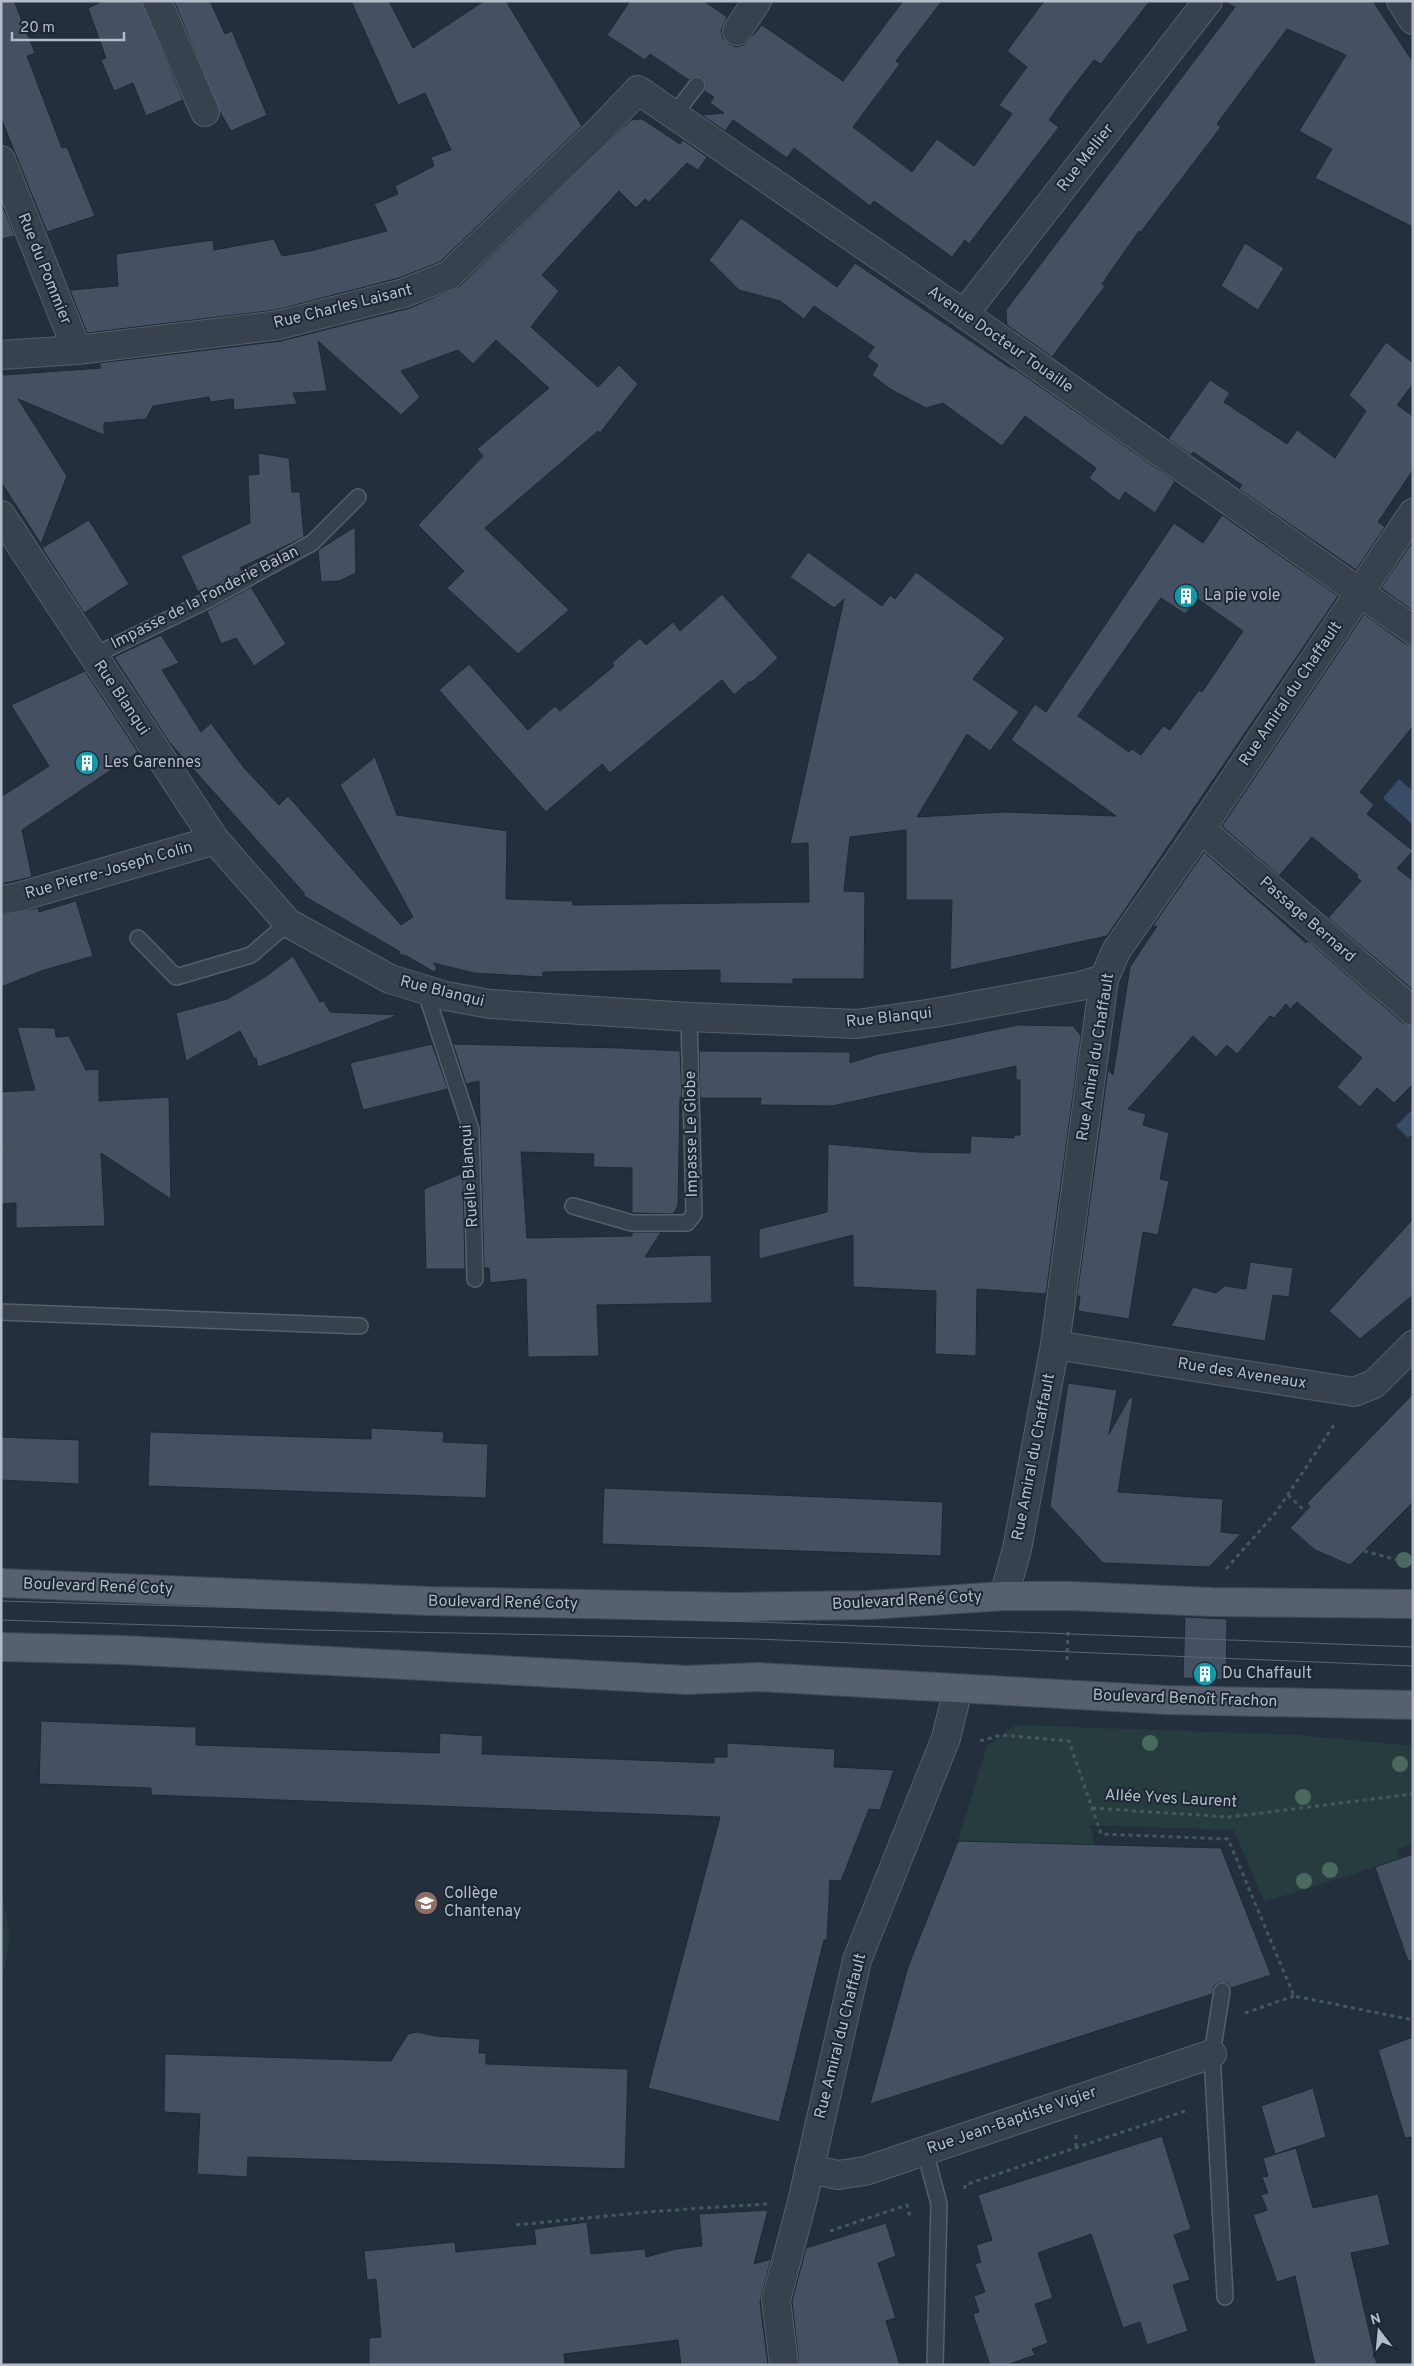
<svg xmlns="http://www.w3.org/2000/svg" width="1414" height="2366" font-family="Overpass,sans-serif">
	<rect width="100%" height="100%" fill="#242f3e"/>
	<path fill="#263c3f" d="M1016 1725 1298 1735 1413 1746V1844L1397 1850 1400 1859 1264 1902 1234 1830 1090 1825 1095 1845 958 1841 987 1746Z
		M1 1896C11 1923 12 1951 1 1978Z"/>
	<path fill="#394c67" d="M1399 779 1413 791 1412 824 1383 798Z
		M1413 1109V1133L1408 1138 1396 1126Z"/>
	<path fill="#455162" stroke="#1f2835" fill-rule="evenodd" d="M1 1H14L35 53 27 56 62 148 67 147 95 216 47 232 1 118Z
		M103 1H142L183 100 146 116 133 83 114 91 101 60 106 58 88 8Z
		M174 1H210L225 34 232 31 267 115 231 131 220 112Z
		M351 1H389L413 48 484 1H506L582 126 440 262 399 278 276 310 87 333 70 290 118 286 116 254 213 240 214 250 274 239 282 256 310 251 387 231 374 204 398 194 395 186 434 166 431 157 451 150 425 93 398 105Z
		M630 1H704L727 17 721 30 723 38 729 44 736 47 744 45 762 25 843 81 903 1H942L896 61 900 64 853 127 912 172 937 139 974 166 1012 114 999 105 1027 67 1007 51 1044 1H1150L1101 64 1094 60 1066 96 1049 120 1059 127 969 244 965 240 952 257 874 201 870 206 794 148 787 158 733 120 725 131 702 115 724 113 710 103 714 97 704 91 706 86 703 78 694 76 689 80 650 54 645 60 607 35Z
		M1223 1H1373L1413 62V227L1315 178 1332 149 1299 131 1346 55 1287 29 1217 124 1221 127 1140 233 1139 231 1102 284 1105 286 1052 357 1007 325 1006 310 1235 7Z
		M642 119 680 144 683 140 707 157 698 170 687 163 649 202 645 199 636 208 619 191 542 275 559 291 531 327 598 387 619 365 638 384 600 433 598 431 485 528 569 610 518 654 447 588 464 571 418 525 483 456 477 449 549 388 496 340 473 364 458 350 401 371 420 397 401 415 318 341 327 391 293 393 297 404 234 410 233 399 210 402 209 397 153 406 146 419 104 423V435L18 399 67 476 41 544 1 482V372L4 375 101 368 99 363 281 341 410 308 460 286 631 120Z
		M4 209 15 236 1 239V210Z
		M741 218 837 287 855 263 1012 369V367L1175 481 1155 513 1125 492 1119 501 1089 478 1096 468 1025 416 1002 446 943 403 926 408 890 389 872 375 878 365 867 357 874 347 814 306 804 319 780 301 739 290 709 260Z
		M1245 243 1284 268 1258 310 1221 286Z
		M1386 342 1413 363V384L1397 405 1413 416V470L1378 522 1385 527 1356 570 1239 489 1242 485 1193 452 1191 455 1168 439 1210 380 1230 393 1224 402 1287 444 1297 430 1335 458 1366 411 1349 395Z
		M258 453 289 458 292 492H300L304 537 240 568 242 571 199 594 181 556 250 523 248 475 259 474Z
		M1222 515 1338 596 1107 936 950 970 952 900H906V830L850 837 844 891 865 892 864 979H793V984L720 983V970L543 972V977L474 973 433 963 437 968 434 972 407 956 399 954V951L304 896V893L169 742 114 657 161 635 179 663 162 670 201 732 211 723 245 769 279 805 288 796 401 925 413 917 340 785 375 757 397 815 507 831 506 899 572 901 573 905 809 902 808 843 790 844 844 599 834 608 790 577 808 552 882 606 890 595 895 599 916 572 1005 638 973 679 1019 712 990 751 967 734 917 817 1005 812 1116 816 1011 740 1035 704 1046 712 1174 523 1203 543ZM1161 598 1185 614 1198 599 1243 631 1202 692 1199 690 1170 730 1163 726 1141 755 1132 749 1129 752 1078 716Z
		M89 520 129 584 84 613 42 548Z
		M355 527 356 573 339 581 321 582 318 550Z
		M1411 544 1413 545V611L1381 588Z
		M251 587 286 644 254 666 236 638 221 644 207 611Z
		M722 594 778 658 752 682 750 681 734 695 722 680 610 773 602 764 546 812 439 690 469 664 528 730 555 706 560 711 614 666 612 663 640 638 646 645 673 622 680 631Z
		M1364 614 1404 643 1413 645V726L1360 792 1374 805 1367 814 1413 851 1397 868 1413 881V990L1328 918 1361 881 1356 876 1358 875 1312 837 1279 876 1222 826Z
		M85 671 138 752 22 830 32 877 1 884V797L49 766 11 705Z
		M1204 852 1306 943 1308 941 1403 1023 1413 1026V1084L1394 1103 1377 1088 1360 1107 1337 1087 1362 1058 1297 1002 1290 1009 1286 1004 1274 1018 1270 1016 1237 1054 1227 1045 1216 1057 1193 1036 1128 1109 1146 1114 1143 1125 1169 1133 1160 1179 1169 1181 1158 1235 1143 1232 1129 1319 1078 1311 1080 1296H1077L1108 1069 1113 1075 1130 967 1157 926 1152 927Z
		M76 901 93 956 44 970 1 987V915L38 908 39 912Z
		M293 956 320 1002 324 1001 330 1012 398 1015 258 1067 256 1058H254L240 1031 186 1061 176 1013 227 999 265 977Z
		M1018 1025 1073 1026 1081 1036 1046 1294 977 1289 976 1356 935 1354 936 1291 853 1287V1235L759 1259V1229L827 1212 828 1144 918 1152 970 1153 971 1136 1014 1138V1135H1020V1080H1016V1066L832 1106 760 1105 761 1098H700L699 1051 850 1052V1063L878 1054Z
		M17 1027 55 1028 56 1037 69 1036 86 1070 99 1069V1101L169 1097 171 1199 101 1153 105 1226 16 1228V1203L1 1204V1092L35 1090Z
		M432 1044 448 1089 363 1110 350 1063Z
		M453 1044 620 1048 680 1051 682 1097H680L678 1206 673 1214 632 1213V1168L593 1167 594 1154 521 1152 527 1238 632 1236V1232H661L645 1257 711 1255 712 1303 597 1305 599 1356 528 1357 526 1279 490 1283 489 1268H484L479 1081 466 1084Z
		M463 1173 465 1269H426L424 1189Z
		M1413 1219V1295L1360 1339 1329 1311Z
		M1250 1262 1293 1268 1289 1297 1273 1295 1265 1341 1171 1326 1193 1287 1216 1293 1225 1286 1246 1289Z
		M1068 1383 1117 1390 1109 1434 1130 1397 1133 1398 1118 1492 1223 1499 1221 1532 1241 1534 1209 1567 1103 1563 1050 1506Z
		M1413 1394V1502L1350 1565 1315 1550 1290 1528 1310 1507 1307 1503Z
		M371 1428 444 1432 443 1442 488 1444 486 1498 148 1486 150 1432 371 1439Z
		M1 1437 79 1440V1484L1 1480Z
		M604 1488 943 1502 941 1556 602 1544Z
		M1185 1617 1227 1619 1226 1680 1183 1678Z
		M41 1721 196 1727V1745L439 1753 440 1733 483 1736 482 1754 714 1763V1757H727V1743L835 1749 834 1767 894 1770 880 1810 869 1809 841 1881 830 1880 827 1940H824L779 2122 648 2088 720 1817 151 1795V1788L39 1784Z
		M958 1841 1221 1848 1271 1975 1231 1988 1227 1983 1219 1982 1214 1986 1212 1994 870 2104 908 1967Z
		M1413 1854V1960L1408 1961 1375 1867Z
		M417 2032 435 2036 480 2039 479 2053H486V2064L628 2069 625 2169 248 2157 247 2177 197 2174 200 2114 164 2112 165 2054 391 2061 408 2034Z
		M1413 2037V2137L1405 2138 1378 2050Z
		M1313 2088 1326 2137 1275 2154 1261 2106Z
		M1162 2136 1191 2229 1174 2235 1190 2280 1173 2285 1188 2331 1147 2345 1140 2322 1123 2328 1091 2234 1038 2253 1053 2298 1035 2304 1048 2343 1032 2349 1035 2355 1007 2365H990L973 2314 979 2312 974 2296 985 2292 975 2264 981 2262 976 2245 992 2240 978 2195Z
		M1296 2148 1313 2208 1378 2194 1390 2245 1351 2253 1377 2365H1315L1295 2276 1277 2282 1253 2215 1267 2210 1261 2195 1268 2193 1262 2177 1268 2176 1263 2158Z
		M768 2210 754 2264 771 2259 760 2302 768 2365H681L678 2340 564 2354 565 2365H369V2338L381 2337 376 2279 367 2280 364 2251 455 2242 456 2252 536 2244 534 2229 587 2222 591 2254 645 2249 646 2257 676 2249 702 2246 699 2214Z
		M886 2223 896 2256 878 2263 896 2318 886 2321 900 2365H799L792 2301 806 2248Z"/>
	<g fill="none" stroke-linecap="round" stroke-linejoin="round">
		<g stroke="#565f6c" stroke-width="18">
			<path id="lane" d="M674 115 697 85
				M93 656 206 601 312 543 358 497
				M138 938 176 977 251 955 288 923
				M425 990 471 1130 475 1279
				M573 1206 632 1223H687L694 1214 689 1017
				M1 1312 360 1326
				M1222 1991 1212 2054 1225 2297
				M925 2151 939 2204 935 2365"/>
		</g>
		<g stroke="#565f6c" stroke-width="30">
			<path id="street" d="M157 1 205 112
				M1401 1 1413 20
				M737 31 757 1
				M1 160 77 350
				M964 314 1208 1
				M1 355 77 350 279 325 404 293 449 275 598 132 638 90 964 314 1413 630
				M1 515 215 840 288 923 390 979 446 996 490 1004 689 1017 857 1024 934 1013 1080 986 1104 979
				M1201 829 1413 1011
				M1 900 19 897 215 840
				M1055 1345 1354 1392 1374 1384 1413 1345
				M1004 1596 1017 1549 1055 1345 1104 979 1116 951 1201 829 1413 513
				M809 2169 838 2175 865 2171 1212 2054
				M784 2365 776 2300 802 2202 857 1960 946 1738 958 1689"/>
		</g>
		<g stroke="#414a57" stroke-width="30">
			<path id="primary" d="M1 1583 428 1601 735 1607 870 1605 1004 1596H1070L1212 1602 1413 1604
				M1 1647 123 1650 687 1680 759 1677 1167 1700 1413 1705"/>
		</g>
		<path stroke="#44595c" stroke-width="3" stroke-dasharray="4 4" stroke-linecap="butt" d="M1 1147 67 1144
			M1288 1495 1306 1512
			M1364 1551 1413 1564
			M1226 1569 1277 1511 1336 1422
			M1067 1660 1068 1629
			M980 1741 1001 1735 1069 1741 1101 1834 1228 1839 1294 1996 1413 2020
			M1092 1808 1229 1817 1413 1794
			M1245 2013 1294 1996
			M1076 2135V2147
			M965 2189V2185L1188 2110
			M516 2225 658 2211 767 2204
			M830 2231 907 2205 910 2217"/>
		<use href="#lane" stroke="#38414e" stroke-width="15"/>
		<use href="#street" stroke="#38414e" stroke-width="28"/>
		<use href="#primary" stroke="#56606e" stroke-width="28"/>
		<path stroke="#5a6575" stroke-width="1" d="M1 1601 758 1622 1413 1647
			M1 1620 306 1630 756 1639 1413 1666"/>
	</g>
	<g fill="#4b6a5d">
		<circle cx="1404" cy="1560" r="8"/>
		<circle cx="1150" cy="1743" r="8"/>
		<circle cx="1400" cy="1764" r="8"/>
		<circle cx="1303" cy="1797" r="8"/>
		<circle cx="1330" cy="1870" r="8"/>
		<circle cx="1304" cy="1881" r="8"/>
	</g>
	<defs>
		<g id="building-disc" transform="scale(1.25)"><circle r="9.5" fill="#0f9aa8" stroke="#1d2633"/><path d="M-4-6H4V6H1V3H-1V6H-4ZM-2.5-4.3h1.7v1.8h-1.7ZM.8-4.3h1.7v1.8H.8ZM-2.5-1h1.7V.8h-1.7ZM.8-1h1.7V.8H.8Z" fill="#fff"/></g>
		<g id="school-disc" transform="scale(1.25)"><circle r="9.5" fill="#8d6e63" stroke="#1d2633"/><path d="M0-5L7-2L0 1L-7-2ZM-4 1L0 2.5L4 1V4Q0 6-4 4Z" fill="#fff"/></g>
	</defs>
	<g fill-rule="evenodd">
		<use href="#building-disc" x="1186" y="596"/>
		<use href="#building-disc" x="87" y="763"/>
		<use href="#building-disc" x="1205" y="1674"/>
		<use href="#school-disc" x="426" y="1903"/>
	</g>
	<g text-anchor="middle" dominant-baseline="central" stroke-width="4" stroke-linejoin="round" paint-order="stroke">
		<g font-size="16" fill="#b4bcc9" stroke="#1d2633">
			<text transform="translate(1086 158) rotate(-52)">Rue Mellier</text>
			<text transform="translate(44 269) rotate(68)">Rue du Pommier</text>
			<text transform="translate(343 307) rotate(-14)">Rue Charles Laisant</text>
			<text transform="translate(1000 340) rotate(35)">Avenue Docteur Touaille</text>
			<text transform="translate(205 598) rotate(-27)">Impasse de la Fonderie Balan</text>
			<text transform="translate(1291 694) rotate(-56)">Rue Amiral du Chaffault</text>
			<text transform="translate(121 698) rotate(56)">Rue Blanqui</text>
			<text transform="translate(109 871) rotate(-16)">Rue Pierre-Joseph Colin</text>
			<text transform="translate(1307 920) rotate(41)">Passage Bernard</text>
			<text transform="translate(442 992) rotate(14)">Rue Blanqui</text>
			<text transform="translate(889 1018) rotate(-6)">Rue Blanqui</text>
			<text transform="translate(1096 1057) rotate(-81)">Rue Amiral du Chaffault</text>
			<text transform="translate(692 1134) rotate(-91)">Impasse Le Globe</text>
			<text transform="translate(470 1176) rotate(-94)">Ruelle Blanqui</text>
			<text transform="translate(1242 1374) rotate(9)">Rue des Aveneaux</text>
			<text transform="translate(1034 1457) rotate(-79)">Rue Amiral du Chaffault</text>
			<text transform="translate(98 1587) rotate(2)">Boulevard René Coty</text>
			<text transform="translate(907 1601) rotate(-3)">Boulevard René Coty</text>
			<text transform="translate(503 1603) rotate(1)">Boulevard René Coty</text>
			<text transform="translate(1185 1699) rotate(2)">Boulevard Benoît Frachon</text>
			<text transform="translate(1171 1799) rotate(3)">Allée Yves Laurent</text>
			<text transform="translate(841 2036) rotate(-76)">Rue Amiral du Chaffault</text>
			<text transform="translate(1012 2121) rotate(-19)">Rue Jean-Baptiste Vigier</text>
		</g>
		<g font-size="16" fill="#b4bcc9" stroke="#1d2633" text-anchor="start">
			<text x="1204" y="596">La pie vole</text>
			<text x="104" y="763">Les Garennes</text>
			<text x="1222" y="1674">Du Chaffault</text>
			<text x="444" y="1894">Collège<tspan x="444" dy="18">Chantenay</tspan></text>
		</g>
	</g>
	<rect width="1414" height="2366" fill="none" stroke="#b4bcc9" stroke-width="5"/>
	<g transform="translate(1379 2331) rotate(344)" stroke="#1d2633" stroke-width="4" paint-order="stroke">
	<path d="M0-4L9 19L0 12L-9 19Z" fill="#b4bcc9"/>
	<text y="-8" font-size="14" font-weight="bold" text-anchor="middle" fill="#b4bcc9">N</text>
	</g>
	<path d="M12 32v8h112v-8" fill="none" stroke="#b4bcc9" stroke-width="2.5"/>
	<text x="20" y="32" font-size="15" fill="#b4bcc9" stroke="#1d2633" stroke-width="4" paint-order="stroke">20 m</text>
</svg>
